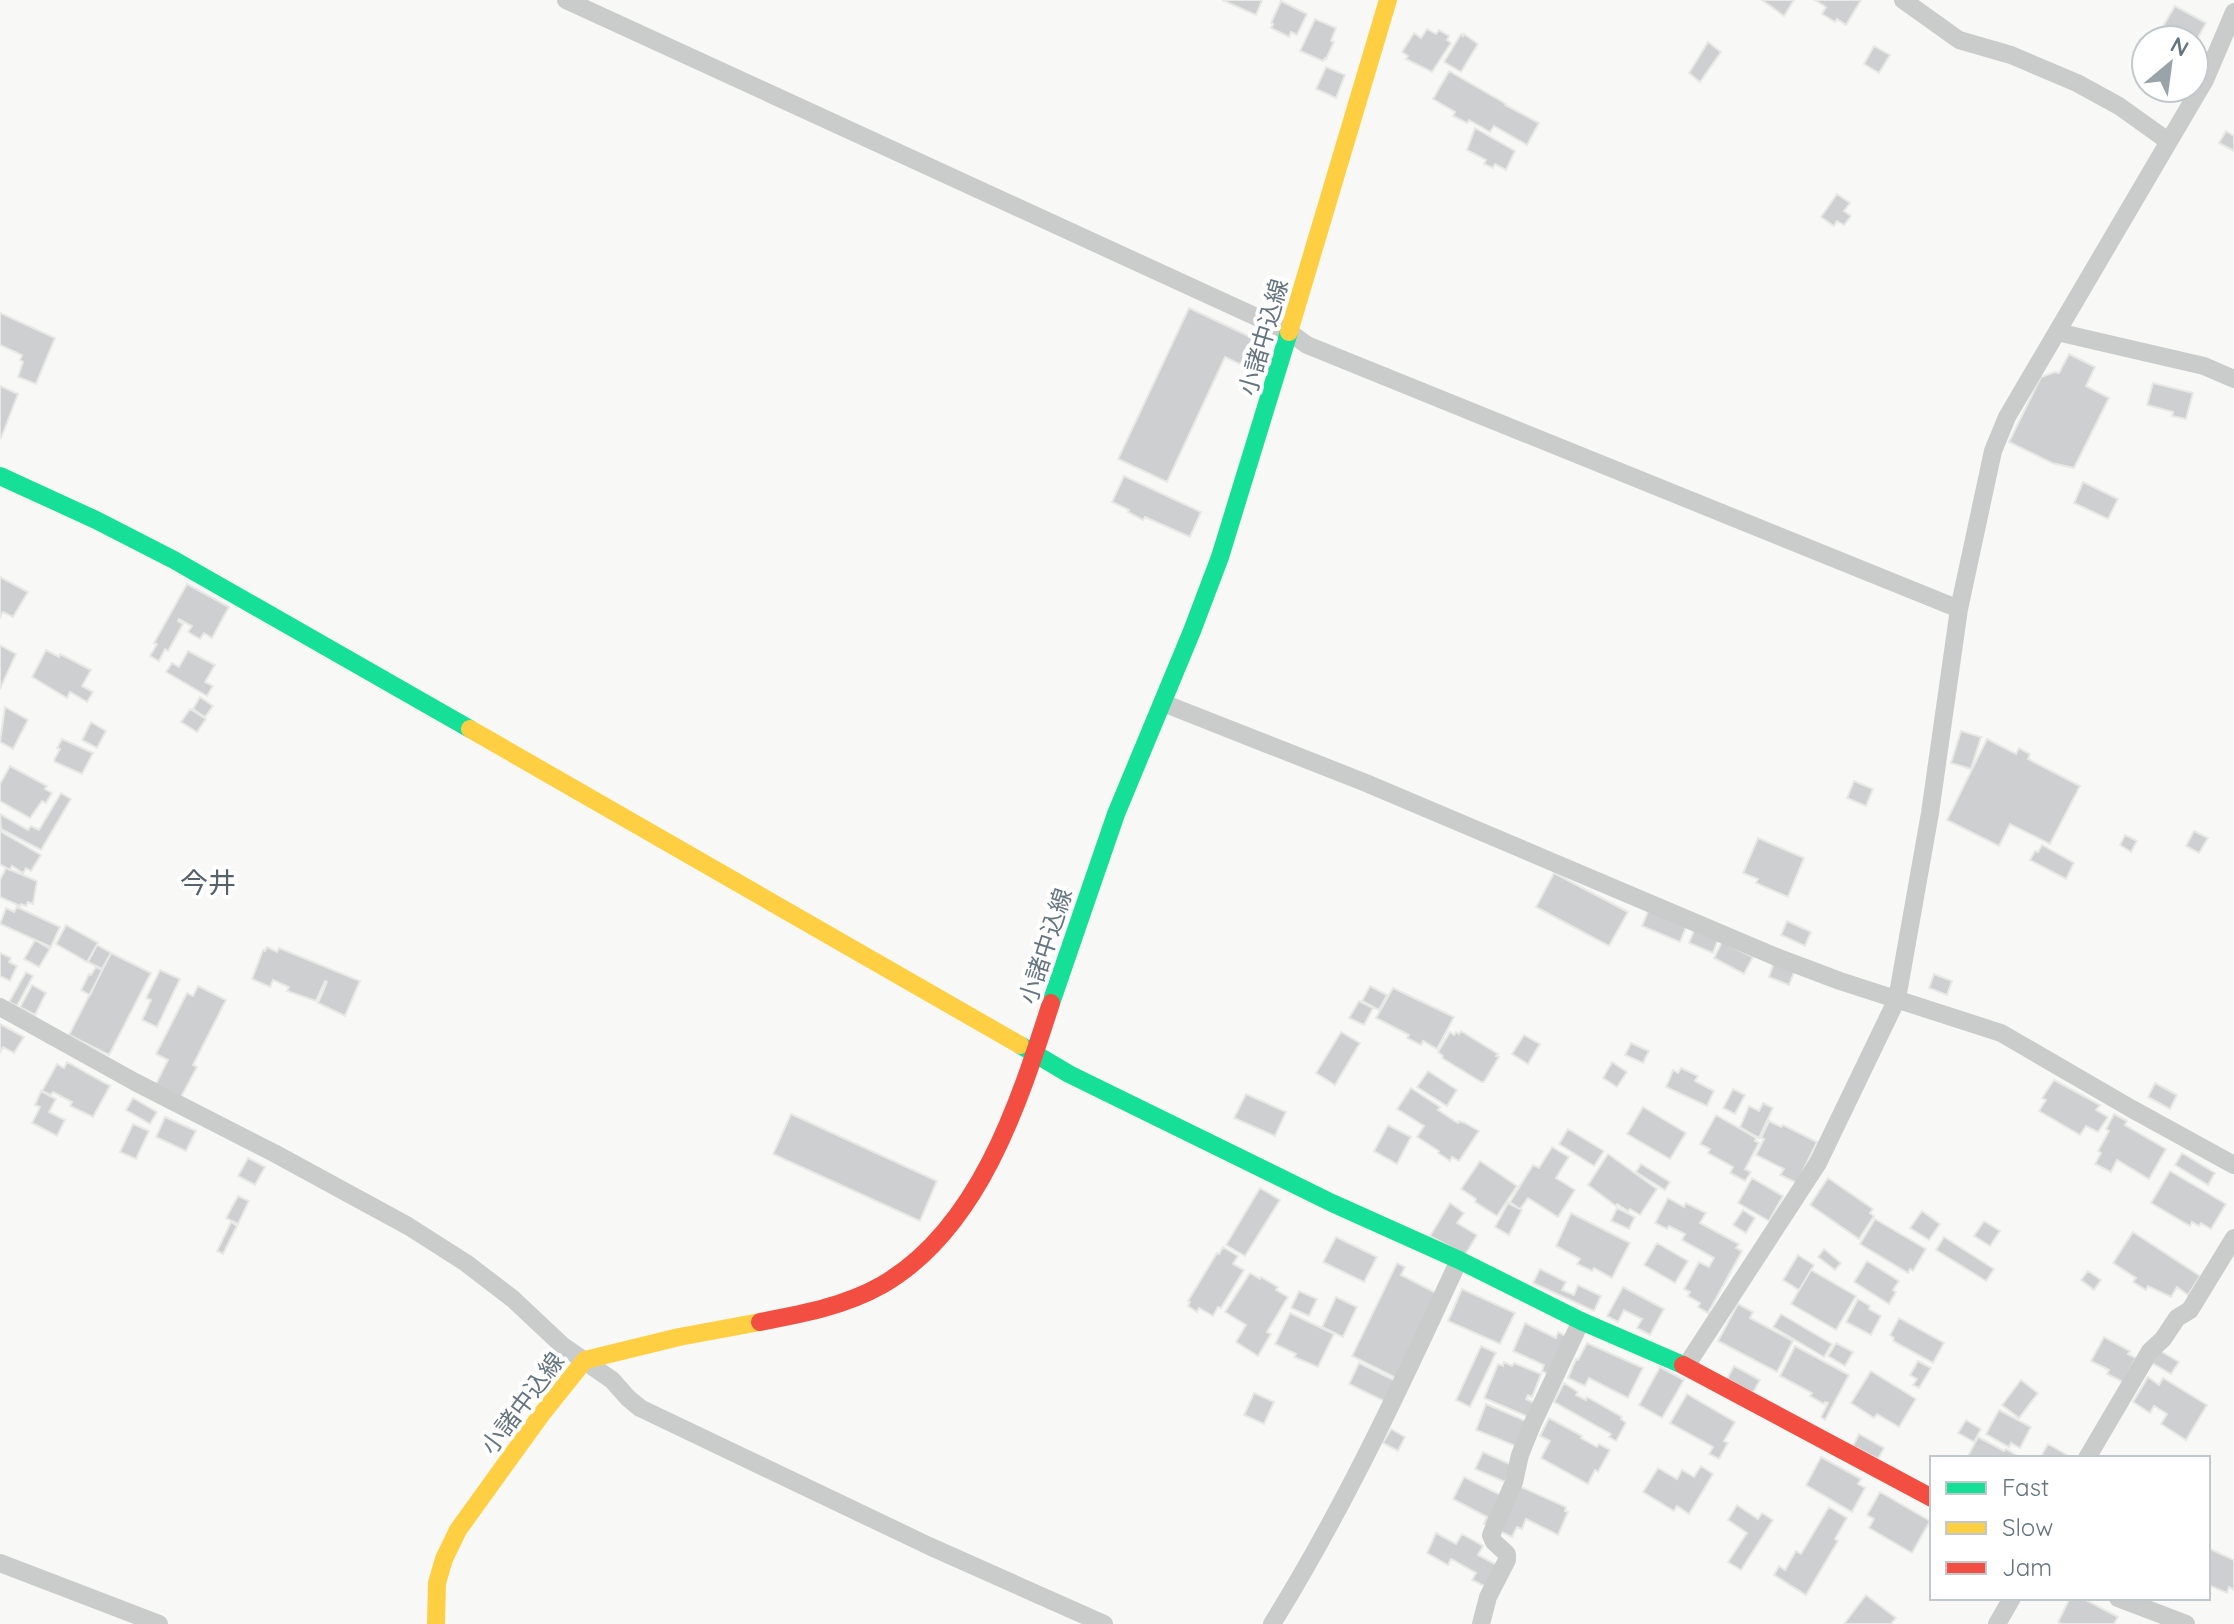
<svg xmlns="http://www.w3.org/2000/svg" width="2234" height="1624" font-family="Quicksand,'Noto Sans JP',sans-serif">
	<rect width="100%" height="100%" fill="#f8f8f7"/>
	<path fill="#cecfd0" stroke="#e8e8e6" stroke-width="2" d="M1222 0H1260L1262 1 1256 15Z
		M1762 0H1794L1784 16Z
		M1815 0H1861L1846 25 1837 19 1835 22 1822 14 1826 7Z
		M1281 1 1307 14 1297 35 1291 32 1289 37 1271 28 1273 24 1271 23Z
		M2175 6 2206 23 2194 45V40H2171L2159 33Z
		M1315 19 1336 28 1331 41 1334 42 1326 59 1325 58 1323 61 1300 51Z
		M1427 29 1436 34 1439 30 1449 36 1447 40 1451 43 1432 72 1406 59 1408 56 1402 52 1414 33 1421 38Z
		M1461 34 1463 36 1464 34 1478 44 1461 72 1444 62Z
		M1708 42 1721 52 1700 82 1689 73Z
		M1874 46 1890 55 1879 73 1864 64Z
		M1326 67 1345 75 1336 98 1316 89Z
		M1449 71 1506 104 1505 105 1539 123 1527 145 1494 126 1490 132 1469 120 1467 123 1453 116 1455 112 1433 99Z
		M1475 128 1515 151 1506 170 1495 164 1493 168 1484 164 1486 160 1467 150Z
		M2226 131 2234 136V151L2219 143Z
		M1837 194 1850 203 1844 211 1851 216 1844 225 1837 221 1834 226 1821 217Z
		M1189 308 1259 341 1246 367 1225 357 1167 482 1118 459Z
		M0 313 55 338 36 384 18 377 23 362 20 360 22 355 0 345Z
		M2069 354 2095 367 2086 386 2109 398 2074 468 2052 463 2009 442 2041 377 2055 372 2059 373Z
		M2153 383 2193 393 2186 419 2172 416 2173 412 2147 405Z
		M0 386 18 394 1 438 0 437Z
		M1124 476 1201 512 1190 537 1145 517 1143 520 1128 512 1129 510 1112 502Z
		M2083 482 2118 499 2108 519 2074 503Z
		M0 577 28 592 13 617 3 612 0 617Z
		M187 584 229 607 212 638 204 633 200 639 188 632 192 626 179 619 178 621 183 624 168 651 165 649 159 661 150 656 157 644 154 643Z
		M0 645 16 654 0 689Z
		M46 650 59 657 60 654 91 670 82 686 93 692 87 702 70 692 67 698 32 677Z
		M188 651 215 665 205 682 213 686 207 696 166 672 172 663 179 667Z
		M200 697 213 706 205 717 193 709Z
		M5 707 28 720 13 749 0 742Z
		M190 709 206 719 197 732 181 722Z
		M91 722 106 731 97 748 82 740Z
		M1961 731 1981 737 1971 769 1951 763Z
		M62 739 93 753 82 774 55 762 54 760 60 749 57 748Z
		M1987 739 2016 754 2019 748 2030 754 2028 759 2080 786 2050 844 2010 824 1999 846 1947 820Z
		M10 766 47 786 45 789 52 793 46 803 42 801 30 818 0 801V784Z
		M1854 781 1873 789 1866 806 1847 798Z
		M61 793 71 799 41 850 1 829 0 814 28 830 31 826 39 830Z
		M0 831 41 855 31 871 26 868 23 873 12 866 10 870 0 864Z
		M2194 831 2208 838 2199 853 2186 846Z
		M2125 835 2137 841 2131 852 2120 845Z
		M1758 838 1804 858 1788 897 1756 883 1758 879 1743 873Z
		M2042 845 2074 863 2066 879 2030 860 2035 851 2038 852Z
		M6 868 37 881 33 904 28 902 26 906 21 904 20 906 0 897V880Z
		M1554 873 1628 912 1609 946 1536 907Z
		M17 907 60 927 51 947 0 924 6 908 14 912Z
		M1649 909 1687 925 1680 942 1642 926Z
		M1787 921 1811 932 1805 946 1781 935Z
		M66 925 98 943 87 962 56 944Z
		M1695 928 1719 937 1713 953 1689 943Z
		M35 940 50 949 39 967 24 959Z
		M1722 942 1753 957 1744 974 1714 958Z
		M97 945 111 953 102 969 88 962Z
		M267 947 277 952 279 948 360 981 345 1016 318 1003 327 982 325 981 316 1001 287 991 289 987 273 980 270 987 252 979 263 950 265 951Z
		M0 953 11 958 9 962 17 966 10 981 0 976Z
		M111 953 151 973 109 1055 69 1035Z
		M1774 962 1795 970 1789 985 1769 977Z
		M96 967 102 970 90 995 81 990 89 974 91 975Z
		M160 970 180 979 157 1027 142 1020 151 1000 146 998Z
		M26 972 33 976 17 1006 9 1002Z
		M1934 974 1952 981 1947 995 1929 988Z
		M32 985 46 993 35 1015 20 1007Z
		M198 986 226 1000 193 1065 197 1067 181 1097 156 1084 168 1060 156 1054 187 993 193 996Z
		M1370 986 1387 995 1379 1010 1362 1001Z
		M1393 988 1454 1017 1437 1049 1423 1041 1421 1045 1407 1038 1409 1035 1376 1018Z
		M1359 1001 1373 1008 1364 1025 1349 1018Z
		M0 1024 24 1037 14 1053 3 1047 0 1053Z
		M1461 1031 1498 1054 1496 1056 1499 1057 1484 1082H1481L1442 1058 1443 1056 1438 1052 1450 1032 1454 1035 1456 1032 1459 1034Z
		M1341 1032 1360 1043 1335 1085 1316 1073Z
		M1524 1035 1540 1044 1528 1064 1512 1054Z
		M1631 1043 1649 1051 1643 1063 1625 1055Z
		M67 1062 110 1086 93 1117 70 1106 72 1102 53 1092 51 1095 42 1091 57 1064 64 1068Z
		M1612 1062 1627 1072 1617 1087 1603 1078Z
		M1681 1068 1698 1076 1695 1081 1714 1091 1707 1106 1666 1087 1673 1070 1678 1073Z
		M1428 1071 1457 1090 1447 1106 1417 1087Z
		M2054 1080 2100 1105 2096 1110 2108 1117 2098 1132 2086 1126 2080 1135 2039 1111 2046 1100 2042 1098Z
		M2155 1083 2177 1095 2170 1109 2148 1097Z
		M1411 1088 1440 1107 1438 1110 1458 1123 1459 1121 1465 1123 1479 1131 1459 1161 1452 1157 1450 1161 1438 1153 1439 1151 1417 1137 1424 1126 1397 1109Z
		M1733 1089 1745 1095 1735 1114 1723 1108Z
		M41 1091 56 1099 49 1112 65 1120 57 1136 32 1123 40 1107 35 1105Z
		M1246 1094 1286 1112 1275 1136 1234 1118Z
		M133 1098 157 1112 150 1124 126 1110Z
		M1763 1103 1773 1108 1759 1138 1740 1127 1749 1106 1759 1111Z
		M1643 1107 1686 1133 1670 1159 1627 1134Z
		M791 1114 937 1181 920 1221 773 1154Z
		M2114 1114 2127 1121 2125 1125 2166 1149 2149 1179 2117 1160 2111 1172 2095 1164 2101 1153 2098 1151 2109 1131 2106 1129Z
		M1716 1115 1756 1138 1755 1141 1759 1143 1745 1169 1751 1172 1745 1181 1730 1173 1733 1167 1708 1153 1710 1149 1700 1144Z
		M165 1117 196 1131 186 1151 156 1137Z
		M1769 1121 1781 1127 1783 1125 1817 1142 1797 1183 1780 1175 1784 1169 1756 1155 1764 1139 1761 1138Z
		M133 1124 149 1131 136 1159 120 1152Z
		M1388 1125 1411 1137 1397 1164 1374 1151Z
		M1568 1129 1604 1151 1594 1166 1559 1144Z
		M1552 1147 1569 1157 1556 1178 1575 1190 1558 1217 1528 1198 1520 1209 1510 1202 1533 1165 1539 1168Z
		M2182 1153 2215 1173 2208 1185 2175 1165Z
		M1608 1154 1657 1189 1640 1215 1630 1209 1628 1211 1617 1204 1616 1206 1588 1185Z
		M248 1158 265 1167 255 1185 238 1176Z
		M1480 1161 1517 1186 1497 1216 1475 1202 1476 1199 1461 1189Z
		M1641 1164 1670 1182 1665 1190 1636 1172Z
		M2170 1171 2226 1204 2211 1229 2201 1223 2199 1226 2192 1222 2190 1226 2151 1203Z
		M1752 1178 1783 1196 1769 1221 1738 1203Z
		M1828 1178 1873 1209 1870 1213 1874 1216 1859 1239 1810 1205Z
		M1260 1188 1280 1200 1245 1256 1226 1245Z
		M238 1196 249 1201 238 1224 226 1218Z
		M1668 1198 1684 1207 1686 1203 1706 1213 1700 1223 1739 1244 1736 1248 1742 1251 1708 1313 1698 1307 1700 1303 1688 1296 1690 1292 1684 1289 1699 1262 1709 1267 1714 1258 1682 1240 1685 1234 1669 1226 1667 1229 1655 1223Z
		M1450 1203 1464 1213 1457 1223 1477 1235 1465 1255 1430 1236Z
		M1508 1203 1522 1210 1509 1235 1495 1227Z
		M1617 1208 1635 1217 1629 1229 1611 1221Z
		M1743 1210 1755 1218 1746 1233 1733 1225Z
		M1922 1211 1940 1224 1929 1240 1910 1228Z
		M1571 1213 1630 1243 1612 1278 1594 1268 1592 1271 1577 1264 1580 1259 1556 1246Z
		M1875 1219 1926 1249 1913 1271 1910 1269 1908 1273 1860 1244Z
		M1984 1221 2000 1231 1990 1246 1974 1236Z
		M231 1222 237 1226 223 1254 217 1251Z
		M2133 1232 2200 1276 2188 1295 2177 1287 2171 1297 2148 1286 2146 1290 2133 1282 2136 1278 2113 1263Z
		M1336 1237 1377 1257 1364 1282 1323 1262Z
		M1944 1237 1994 1269 1986 1281 1936 1250Z
		M1657 1243 1688 1261 1675 1283 1644 1265Z
		M1223 1247 1238 1256 1233 1264 1244 1270 1221 1308 1218 1307 1213 1316 1199 1308 1197 1312 1188 1306 1190 1302 1188 1301 1217 1253 1219 1254Z
		M1824 1249 1841 1263 1835 1270 1818 1257Z
		M1798 1255 1814 1265 1799 1290 1783 1280Z
		M1867 1261 1899 1281 1893 1290 1896 1292 1889 1304 1854 1282Z
		M1397 1263 1405 1267 1401 1275 1440 1295 1398 1379 1352 1356Z
		M1540 1269 1566 1282 1562 1290 1574 1295 1578 1285 1601 1296 1594 1311 1533 1283Z
		M1811 1270 1856 1296 1836 1330 1791 1304Z
		M2088 1271 2101 1280 2094 1290 2081 1280Z
		M1250 1273 1260 1279 1261 1277 1278 1287 1276 1290 1288 1297 1267 1332 1271 1334 1258 1356 1236 1342 1246 1325 1225 1312Z
		M1623 1287 1664 1309 1650 1335 1637 1328 1642 1319 1624 1310 1618 1322 1607 1316Z
		M1462 1289 1515 1313 1500 1344 1448 1321Z
		M1299 1291 1317 1299 1309 1316 1291 1308Z
		M1336 1297 1357 1307 1343 1337 1322 1327Z
		M1858 1299 1870 1306 1869 1309 1881 1316 1871 1335 1846 1322Z
		M1738 1304 1753 1312 1750 1318 1793 1341 1777 1372 1718 1341Z
		M1290 1313 1334 1334 1318 1367 1294 1357 1296 1354 1275 1344Z
		M1781 1314 1832 1344 1824 1357 1773 1327Z
		M1899 1318 1944 1343 1933 1363 1893 1341 1894 1338 1890 1335Z
		M1525 1323 1556 1338 1558 1332 1568 1337 1551 1376 1542 1371 1544 1365 1513 1351Z
		M2104 1337 2130 1351 2128 1354 2136 1358 2123 1382 2107 1374 2109 1370 2091 1361Z
		M1587 1343 1643 1368 1628 1398 1589 1378 1585 1386 1568 1378 1576 1359 1578 1360Z
		M1836 1343 1853 1352 1845 1366 1828 1356Z
		M1481 1346 1496 1353 1470 1407 1456 1400Z
		M1795 1346 1849 1375 1825 1420 1821 1417 1828 1403 1825 1402 1824 1404 1810 1396 1812 1393 1780 1376Z
		M2159 1350 2179 1362 2171 1374 2152 1363Z
		M1918 1361 1931 1368 1919 1388 1913 1385 1917 1379 1910 1375Z
		M1504 1362 1512 1366 1514 1363 1541 1374 1532 1397 1528 1395 1526 1399 1537 1404 1531 1418 1484 1398 1498 1364 1503 1366Z
		M1359 1363 1398 1382 1388 1403 1349 1384Z
		M1734 1366 1760 1380 1753 1393 1727 1379Z
		M1660 1367 1684 1380 1662 1418 1639 1405Z
		M1871 1371 1916 1399 1899 1427 1877 1414 1874 1418 1851 1403Z
		M2148 1377 2159 1385 2163 1378 2207 1405 2186 1440 2161 1424 2167 1414 2154 1406 2150 1413 2133 1402Z
		M2021 1380 2038 1393 2019 1418 2002 1405Z
		M1564 1383 1578 1392 1576 1395 1586 1400 1587 1397 1622 1417 1621 1419 1626 1423 1616 1441 1609 1437 1611 1434 1554 1402Z
		M1254 1393 1274 1402 1264 1424 1244 1415Z
		M1687 1394 1735 1422 1724 1441 1728 1443 1719 1459 1709 1454 1713 1447 1670 1423Z
		M1486 1404 1528 1422 1518 1447 1476 1430Z
		M1999 1410 2031 1427 2020 1448 2011 1443 2009 1447 1986 1434Z
		M1549 1418 1582 1436 1581 1438 1597 1447 1599 1444 1610 1450 1598 1472 1595 1470 1588 1484 1541 1458 1550 1441 1540 1436Z
		M1966 1420 1981 1429 1974 1442 1958 1433Z
		M1391 1429 1405 1437 1398 1451 1383 1443Z
		M1859 1434 1884 1448 1878 1459 1853 1446Z
		M1978 1437 2004 1451 2006 1449 2021 1458H1967Z
		M2048 1444 2067 1455 2065 1458H2040Z
		M1483 1452 1512 1465 1505 1482 1475 1469Z
		M1821 1457 1861 1479 1858 1484 1865 1488 1852 1512 1806 1485Z
		M1701 1466 1713 1474 1689 1514 1677 1506 1674 1511 1643 1492 1658 1468 1677 1479 1682 1470 1694 1477Z
		M1464 1477 1505 1497 1492 1528 1484 1524 1487 1517 1453 1499Z
		M1519 1486 1566 1507 1565 1511 1568 1512 1558 1535 1526 1519 1522 1529 1517 1527 1512 1537 1501 1532Z
		M1880 1492 1930 1521 1912 1553 1869 1528 1874 1519 1867 1515Z
		M1737 1505 1758 1519 1762 1513 1773 1520 1741 1570 1728 1562 1747 1533 1728 1520Z
		M1829 1507 1847 1518 1835 1539 1838 1541 1806 1595 1774 1575 1779 1566 1785 1570 1796 1551 1801 1554Z
		M1436 1533 1456 1544 1462 1534 1483 1546 1478 1555 1499 1566 1488 1588 1472 1580 1476 1573 1451 1559 1448 1565 1427 1553Z
		M2208 1548 2234 1560V1590L2229 1587 2227 1593 2208 1585Z
		M1866 1595 1896 1618 1891 1624H1844Z
		M2070 1598H2085L2084 1599 2118 1617 2114 1624H2062L2058 1622Z"/>
	<g fill="none" stroke-linecap="round" stroke-linejoin="round">
		<path stroke="#cacccc" stroke-width="18" d="M566 0 1289 332 1307 345 1959 609
			M1903 0 1959 40 2011 55 2077 83 2119 106 2168 141
			M2057 332 2204 366 2234 379
			M1163 703 1366 783 1774 956 1840 981 2001 1033 2132 1109 2234 1165
			M0 1007 135 1082 274 1153 408 1226 466 1263 513 1299 563 1346 612 1380 628 1398 640 1408 929 1546 1104 1624
			M1686 1366 1818 1163 1897 999 1930 813 1959 609 1993 451 2007 417 2205 80 2234 12
			M2087 1458 2150 1351 2163 1339 2177 1318 2190 1310 2234 1238
			M0 1563 159 1624
			M2118 1598 2186 1624
			M1272 1624C1344 1508 1402 1384 1459 1260
			M1481 1624 1488 1597 1507 1560V1554L1494 1542 1491 1535 1514 1482 1520 1455 1532 1425 1581 1321
			M1997 1624 2012 1598"/>
		<path stroke="#16e098" stroke-width="18" d="M0 476 96 520 174 560 470 729
			M1051 1003 1116 814 1192 631 1220 557 1289 332
			M1020 1045 1069 1074 1332 1203 1459 1260 1581 1321 1683 1365"/>
		<path stroke="#ffcf43" stroke-width="18" d="M1289 332 1388 0
			M470 729 1020 1045
			M436 1624 437 1583 444 1559 458 1530 541 1415 585 1360 679 1337 760 1322"/>
		<path stroke="#f24e42" stroke-width="18" d="M760 1322C802 1314 845 1306 882 1285 979 1229 1019 1103 1051 1003
			M1683 1365 1932 1498"/>
	</g>
	<g text-anchor="middle" dominant-baseline="central" stroke-width="8" stroke-linejoin="round" paint-order="stroke">
		<g font-size="24" fill="#657580" stroke="#fff">
			<text transform="translate(1263 337) rotate(-74)">小諸中込線</text>
			<text transform="translate(1045 946) rotate(-72)">小諸中込線</text>
			<text transform="translate(522 1403) rotate(-53)">小諸中込線</text>
		</g>
		<g font-size="28" fill="#57636b" stroke="#fff">
			<text x="208" y="882">今井</text>
		</g>
	</g>
	<rect x="1930" y="1456" width="280" height="144" fill="#ffffff" stroke="#c1c8cc" stroke-width="2"/>
	<rect x="1946" y="1482" width="40" height="12" fill="#16e098" stroke="#c1c8cc" stroke-width="2"/>
	<text x="2002" y="1496" font-size="24" fill="#657580">Fast</text>
	<rect x="1946" y="1522" width="40" height="12" fill="#ffcf43" stroke="#c1c8cc" stroke-width="2"/>
	<text x="2002" y="1536" font-size="24" fill="#657580">Slow</text>
	<rect x="1946" y="1562" width="40" height="12" fill="#f24e42" stroke="#c1c8cc" stroke-width="2"/>
	<text x="2002" y="1576" font-size="24" fill="#657580">Jam</text>
	<g transform="translate(2170 64) rotate(29)"><circle r="38" fill="#ffffff" stroke="#c1c8cc" stroke-width="2"/>
	<path d="M0-6L14 30L0 20L-14 30Z" fill="#98a3aa"/>
	<text y="-12" font-size="22" font-weight="bold" text-anchor="middle" fill="#657580">N</text>
	</g>
</svg>
